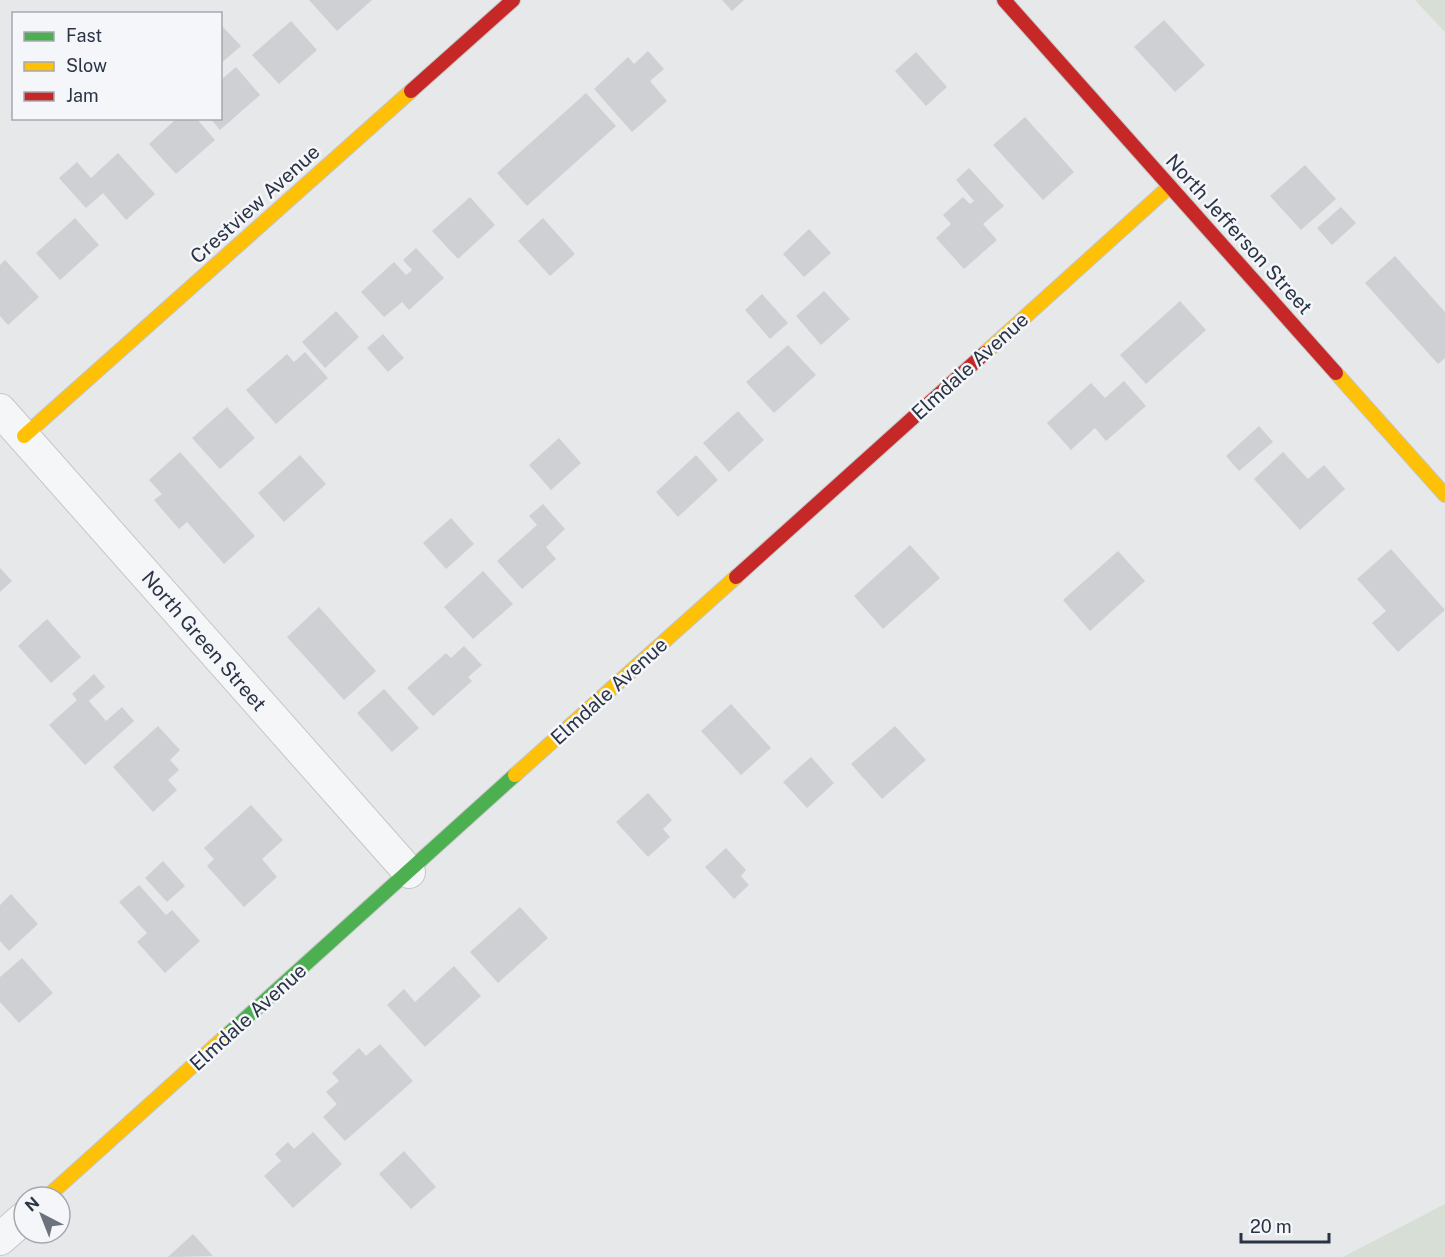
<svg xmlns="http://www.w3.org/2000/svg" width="1445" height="1257" font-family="'Public Sans',sans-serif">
	<rect width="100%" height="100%" fill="#e6e8ea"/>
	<path fill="#d6ded6" d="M1415 0H1445V32Z
		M1445 1204V1257H1343Z"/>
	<path fill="#ced0d3" d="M309 0H372L337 31Z
		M722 0H744L732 11Z
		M1164 20 1205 65 1175 92 1134 47Z
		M291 21 317 50 279 84 252 55Z
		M220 24 241 46 220 64Z
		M648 51 664 69 650 81 667 101 632 132 594 89 628 57 634 64Z
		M916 52 947 87 926 106 895 71Z
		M236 67 260 95 220 130 210 118H220V77L222 79Z
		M586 93 616 126 527 206 497 173Z
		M1025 117 1074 172 1043 200 993 145Z
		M177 118H196L215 140 176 174 149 144Z
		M118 153 155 194 126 220 103 193 86 208 59 178 77 162 91 178Z
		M1305 165 1336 199 1301 230 1270 196Z
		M969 168 1004 206 983 224 997 240 964 269 936 238 951 224 943 215 963 197 970 204 974 201 956 180Z
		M470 197 495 225 458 259 432 231Z
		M1341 207 1356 223 1332 245 1317 228Z
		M75 218 99 245 60 280 36 253Z
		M543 218 575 254 550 276 518 241Z
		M809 229 831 253 804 277 783 254Z
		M416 248 444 278 409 310 402 302 384 317 361 292 394 262 406 275 412 270 403 260Z
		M1395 256 1445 312V358L1438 364 1365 283Z
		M5 260 39 297 8 325 0 316V265Z
		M824 291 850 319 821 345 796 316Z
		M762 294 788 323 770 339 745 310Z
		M1180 301 1206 330 1146 384 1120 355Z
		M336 311 359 337 325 368 302 342Z
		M383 334 404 358 388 372 367 348Z
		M788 345 816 375 774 413 746 382Z
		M305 352 328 378 276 424 246 390 287 354 294 362Z
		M1124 381 1146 406 1106 441 1095 428 1071 450 1047 423 1091 383 1105 398Z
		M227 407 255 438 220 469 192 438Z
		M738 411 764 440 729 472 703 443Z
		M1259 426 1273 442 1239 471 1226 456Z
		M559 438 581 463 551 490 529 465Z
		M180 452 255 536 224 564 187 522 179 529 154 500 162 494 149 480Z
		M1283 452 1308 479 1324 465 1345 489 1300 530 1254 479Z
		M300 455 326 484 284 522 258 493Z
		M696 455 718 480 678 517 656 492Z
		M543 504 565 529 546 547 556 559 522 589 497 561 537 525 529 516Z
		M451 518 474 544 446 569 423 543Z
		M910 545 940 578 883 629 854 596Z
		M1391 549 1445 610 1398 652 1372 623 1386 611 1357 579Z
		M1118 551 1145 581 1090 631 1063 600Z
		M0 568 12 581 0 592Z
		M483 571 513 604 473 639 444 607Z
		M319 607 376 671 344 700 287 637Z
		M47 619 81 657 51 683 18 646Z
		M464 646 482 665 468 677 472 681 433 716 407 688 446 653 451 658Z
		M94 674 105 687 89 701 106 721 122 707 134 721 85 765 49 725 77 700 72 694Z
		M384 689 419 728 392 752 357 713Z
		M731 704 771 748 741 775 701 731Z
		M158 726 180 750 170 760 179 770 168 780 177 790 153 812 113 767Z
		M895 726 926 760 882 799 851 764Z
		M811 757 834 783 807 808 783 782Z
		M648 793 672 820 663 829 670 837 648 857 616 822Z
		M251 805 283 840 262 859 277 877 244 907 207 866 214 859 204 848Z
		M726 848 746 870 741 876 749 885 734 899 705 867Z
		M163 861 185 886 167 902 145 878Z
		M139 885 166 915 172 910 200 941 165 973 137 942 147 933 119 902Z
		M11 894 38 924 9 951 0 941V905Z
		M520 907 548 938 498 983 470 952Z
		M22 958 53 993 19 1023 0 1002V977Z
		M454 966 481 996 425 1047 387 1005 404 989 415 1002Z
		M380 1044 413 1081 345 1141 323 1117 337 1104 326 1092 339 1081 332 1073 359 1048 366 1056Z
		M313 1132 342 1164 293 1208 264 1176 281 1161 275 1154 288 1142 294 1149Z
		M404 1151 436 1187 411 1209 379 1174Z
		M193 1234 213 1256 168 1257Z"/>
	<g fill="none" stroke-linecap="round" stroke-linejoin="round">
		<g stroke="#c4c6c8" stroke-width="34">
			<path id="street" d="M0 410 409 872
				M0 1239 24 1218"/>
		</g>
		<g stroke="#c4c6c8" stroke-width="16">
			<path id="fast" d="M227 1035 515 775"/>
		</g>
		<g stroke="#c4c6c8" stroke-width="16">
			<path id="slow" d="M985 353 1170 186
				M1336 373 1445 495
				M24 436 411 91
				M515 775 736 577
				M47 1197 227 1035"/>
		</g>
		<g stroke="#c4c6c8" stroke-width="16">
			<path id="jam" d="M1004 0 1336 373
				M411 91 513 0
				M736 577 985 353"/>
		</g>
		<use href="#street" stroke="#f5f6f7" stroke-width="32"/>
		<use href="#fast" stroke="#4caf50" stroke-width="14"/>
		<use href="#slow" stroke="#ffc107" stroke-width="14"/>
		<use href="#jam" stroke="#c62828" stroke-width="14"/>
	</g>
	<g text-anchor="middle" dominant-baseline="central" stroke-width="5" stroke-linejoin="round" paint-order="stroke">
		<g font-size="20" fill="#2b3445" stroke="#f4f6f9">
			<text transform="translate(255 204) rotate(-42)">Crestview Avenue</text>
			<text transform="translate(1239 234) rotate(48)">North Jefferson Street</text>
			<text transform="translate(970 366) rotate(-42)">Elmdale Avenue</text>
			<text transform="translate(204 641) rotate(49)">North Green Street</text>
			<text transform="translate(609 691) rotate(-42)">Elmdale Avenue</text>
			<text transform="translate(248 1017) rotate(-42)">Elmdale Avenue</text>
		</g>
	</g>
	<rect x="12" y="12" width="210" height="108" fill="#f4f6f9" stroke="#a4a8b1" stroke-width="1.5"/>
	<rect x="24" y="32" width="30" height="9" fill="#4caf50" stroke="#a4a8b1" stroke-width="1.5"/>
	<text x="66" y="42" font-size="18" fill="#2b3445">Fast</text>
	<rect x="24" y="62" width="30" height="9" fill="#ffc107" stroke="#a4a8b1" stroke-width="1.5"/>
	<text x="66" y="72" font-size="18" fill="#2b3445">Slow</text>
	<rect x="24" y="92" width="30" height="9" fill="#c62828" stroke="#a4a8b1" stroke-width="1.5"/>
	<text x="66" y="102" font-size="18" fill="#2b3445">Jam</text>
	<g transform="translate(42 1215) rotate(318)"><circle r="28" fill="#f4f6f9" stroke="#a4a8b1" stroke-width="1.5"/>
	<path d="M0-4.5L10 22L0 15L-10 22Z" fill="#6c737f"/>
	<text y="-9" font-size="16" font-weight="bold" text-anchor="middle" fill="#2b3445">N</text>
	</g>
	<path d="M1241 1233v9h88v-9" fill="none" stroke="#2b3445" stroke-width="3"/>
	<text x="1250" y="1233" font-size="18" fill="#2b3445" stroke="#f4f6f9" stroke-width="4.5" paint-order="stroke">20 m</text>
</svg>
